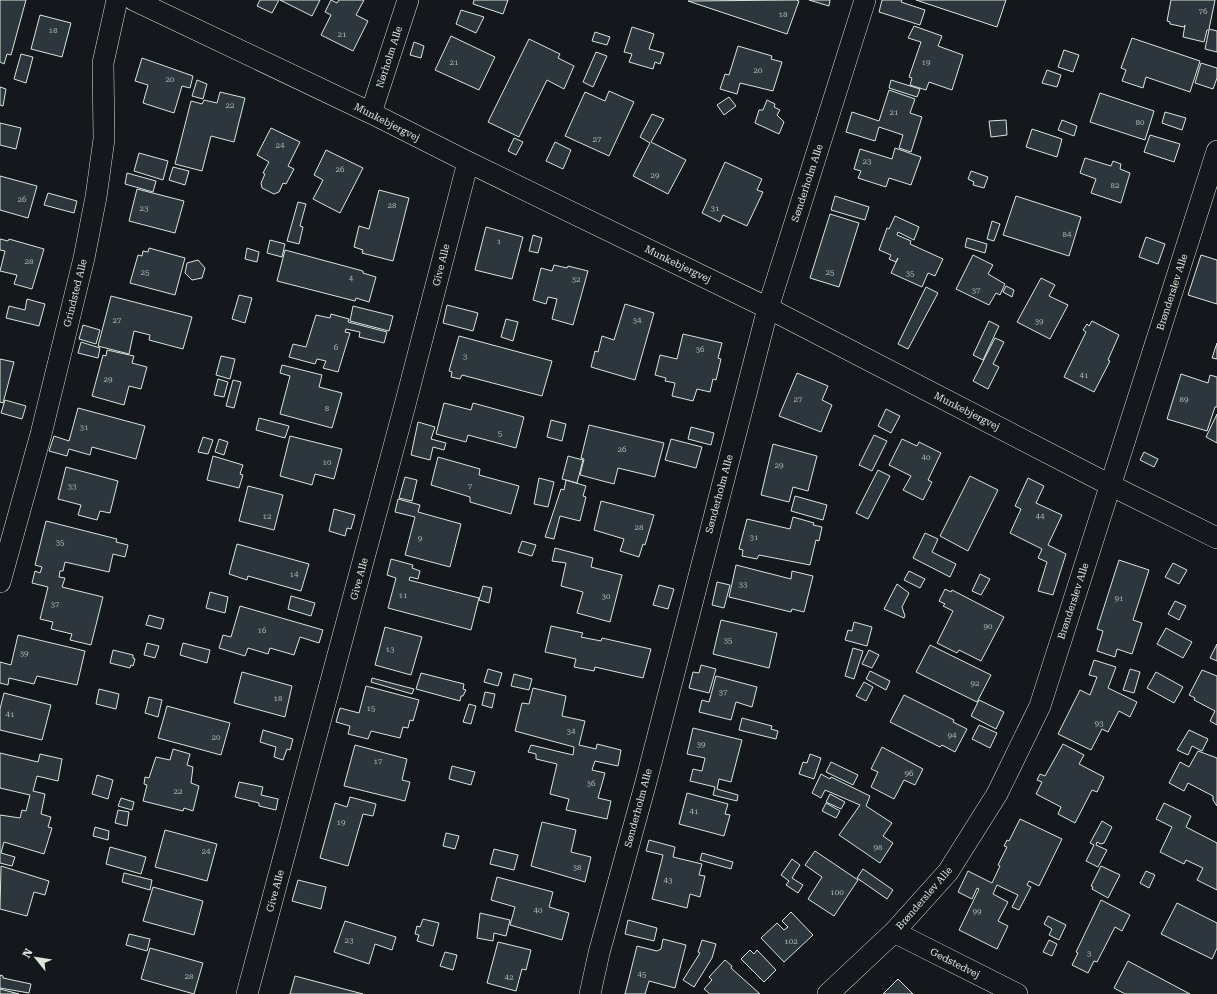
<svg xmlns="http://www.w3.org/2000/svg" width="1217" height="994" font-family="'Roboto Serif',serif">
	<rect width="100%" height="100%" fill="#14181c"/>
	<path fill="#2c363c" stroke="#d8e6dc" d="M0 0H26L11 55 7 54 4 64 0 62Z
		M260 0H279L272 13 257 6Z
		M280 0H320L312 16Z
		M331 0 337 3 339 0H364L356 15 368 21 353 51 321 35 331 15 325 12Z
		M474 0H508L503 14 473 4Z
		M796 0 799 1 787 34 688 1Z
		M809 0H830L829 6Z
		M882 0H902L901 2 925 10 920 25 879 12Z
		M916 0H1006L997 27Z
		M1171 0H1215L1209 29 1217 31V52L1205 49 1209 30H1207L1204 42 1183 37 1185 25 1184 27 1170 24V22L1167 21Z
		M461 10 484 17 476 33 456 24Z
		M40 15 71 23 62 57 31 49Z
		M914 26 942 36 938 46 963 55 952 90 929 82 926 90 910 85 912 78 909 77 921 42 908 38Z
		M632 27 654 34 649 49 664 53 660 64 655 62 653 69 629 62 632 54 624 52Z
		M595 32 610 37 607 45 592 41Z
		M451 36 495 57 479 90 435 70Z
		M1132 38 1200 61 1190 92 1146 77 1143 88 1122 81 1126 70 1121 68Z
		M529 39 560 54 558 58 574 66 564 89 547 80 519 137 488 122Z
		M414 42 424 46 421 58 410 55Z
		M738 46 772 56 771 59 782 62 773 91 740 83 737 94 720 89 725 74 729 75Z
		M1064 50 1079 55 1073 72 1058 67Z
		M596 52 607 56 593 87 583 82Z
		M21 54 33 57 26 83 14 79Z
		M142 58 193 76 190 88 182 86 174 113 143 103 148 85 135 81Z
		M1201 63 1217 68V78L1213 89 1195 83Z
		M1047 70 1061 75 1057 87 1042 83Z
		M197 80 207 84 203 99 192 96Z
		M891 80 920 89 917 97 889 88Z
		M0 87 6 89 3 106 0 105Z
		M889 90 915 99 910 113 922 117 911 152 899 148 903 135 879 127 875 141 846 132 852 112 879 121Z
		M609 91 634 102 609 156 565 136 585 92 605 101Z
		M220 92 245 98 234 142 211 136 202 171 175 164 191 101 202 104 204 100 217 103Z
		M1100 93 1154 111 1145 140 1090 122Z
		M729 97 736 106 724 115 717 105Z
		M767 100 775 104 774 107 780 110 777 115 784 122 779 134 755 123 759 110H763Z
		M1165 112 1186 118 1182 130 1162 123Z
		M652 114 664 119 651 142 686 160 668 194 633 176 650 143 640 137Z
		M1006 120 1007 135 991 137 989 121Z
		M1062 120 1077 126 1074 136 1058 130Z
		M0 123 21 128 16 149 0 145Z
		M271 128 300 142 288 166 294 169 286 184 283 183 279 192 274 194 262 188 261 183 265 174 263 173 269 162 257 155Z
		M1032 129 1062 139 1057 157 1026 147Z
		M1150 135 1180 144 1174 162 1144 152Z
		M514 138 523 142 516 155 508 151Z
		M555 142 571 150 563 169 546 161Z
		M895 148 921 157 911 185 889 178 886 187 858 178 861 171 854 169 860 149 892 159Z
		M326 150 363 168 340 213 313 199 323 180 314 175Z
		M139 153 168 161 163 180 134 171Z
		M1085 158 1111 166 1113 161 1121 164 1120 169 1130 173 1121 203 1091 193 1096 179 1080 173Z
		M725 162 762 179 757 190 763 192 747 226 723 215 720 222 702 213Z
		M173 167 189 171 185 185 169 180Z
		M971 171 988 177 984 188 973 185 974 182 968 179Z
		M127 173 156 181 153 192 125 184Z
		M0 176 37 186 28 218 0 210Z
		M137 189 184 201 175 233 129 221Z
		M379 190 409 198 393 261 362 253 363 250 354 247 359 226 369 229Z
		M48 193 77 201 74 213 44 205Z
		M835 196 869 207 865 220 831 210Z
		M1016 196 1081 217 1069 256 1003 235Z
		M298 202 306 204 300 226 303 227 299 244 287 241Z
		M830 214 859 223 839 287 810 278Z
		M895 216 919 227 914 240 898 232 897 235 911 241 910 244 943 259 935 276 928 273 922 287 891 273 898 258 896 262 889 259 891 255 879 250 887 228 889 229Z
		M992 221 1000 224 994 241 987 239Z
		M486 227 523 237 512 279 475 270Z
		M533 235 542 238 538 253 529 251Z
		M1146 237 1165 244 1158 264 1139 257Z
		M967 238 987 244 985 253 965 247Z
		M0 239 8 241 9 239 44 249 32 289 14 284 17 275 0 271 5 251 0 250Z
		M270 240 285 244 282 257 267 253Z
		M149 248 185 258 175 295 130 283 138 255 142 256 143 251 148 252Z
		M247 248 259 252 257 262 245 259Z
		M285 250 363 271V273L376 277 369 302 356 298 355 301 277 281Z
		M973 255 993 265 988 274 1005 284 1000 295 996 293 989 305 956 289Z
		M1201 255 1217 260V304L1188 295Z
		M198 260 205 268 202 278 192 280 185 273 187 263Z
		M554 265 567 268 568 266 588 271 573 325 552 319 557 299 548 297 546 304 533 300 541 268 552 271Z
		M1041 278 1055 285 1049 296 1068 305 1050 339 1017 322Z
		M1006 286 1014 290 1012 297 1003 292Z
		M926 287 938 293 908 349 898 344Z
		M239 295 252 298 245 323 232 319Z
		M111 296 192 317 183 349 149 340 150 335 134 331 129 354 98 346Z
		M27 299 45 304 39 326 6 318 9 306 25 310Z
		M625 304 654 313 635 380 591 367 595 351 598 352 602 336 614 340Z
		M447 305 478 313 473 331 443 323Z
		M353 306 393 316 389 331 350 321Z
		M331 314 349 319 348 322 387 332 384 343 359 337 360 332 346 329 345 332 350 333 338 372 323 368 326 361 317 359 315 364 289 357 293 344 306 347 316 315 330 318Z
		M506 319 518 322 513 341 501 337Z
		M989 321 999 326 983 360 973 355Z
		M1092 321 1119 335 1108 360 1110 361 1094 392 1064 377 1086 332 1083 330 1087 324 1089 326Z
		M83 325 100 330 96 344 79 339Z
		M683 334 722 343 718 358 721 359 716 380 713 379 710 392 697 389 693 401 672 396 675 383 665 381 666 378 655 375 660 355 677 359Z
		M459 336 552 361 542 396 462 375 460 379 451 377 452 372 449 371Z
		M995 338 1004 342 993 364 999 367 988 389 973 381Z
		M81 342 100 348 98 358 78 353Z
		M1217 343V359L1212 358Z
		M107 350 134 356 132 363 147 367 141 389 129 386 124 405 92 396 103 355 106 356Z
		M221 356 235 359 230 379 216 375Z
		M0 359 14 362 3 403 0 402Z
		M282 365 322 375 319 387 342 393 332 428 280 414 290 376 280 373Z
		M797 373 828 386 822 400 832 405 821 432 779 416Z
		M1181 374 1208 383 1210 375 1217 377V407H1215L1207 431 1167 419Z
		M218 379 228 382 224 397 214 395Z
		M233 380 241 382 234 408 226 406Z
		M5 400 26 406 22 419 1 413Z
		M444 403 471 410 473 403 524 417 516 448 468 435 466 442 436 434Z
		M78 408 145 426 136 459 92 447 90 455 69 449 67 456 49 451 54 436 69 441Z
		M886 409 900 416 891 433 878 426Z
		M1217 414V443L1206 437Z
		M259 418 289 426 285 438 256 430Z
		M551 420 566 424 562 441 547 437Z
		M418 422 435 427 431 439 446 443 444 450 433 447 430 460 411 455Z
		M589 425 664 443 655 477 618 468 614 484 580 475 584 459 581 458Z
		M691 427 714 433 711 445 688 439Z
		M874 435 887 441 872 471 859 465Z
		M290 436 342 449 334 479 315 474 312 485 280 476Z
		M203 437 213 440 208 454 198 452Z
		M219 439 228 442 224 455 215 452Z
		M671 439 702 447 696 468 665 460Z
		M902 439 917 446 919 442 941 453 928 480 932 482 923 500 903 490 911 476 889 465Z
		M773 444 817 456 808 491 793 487 789 502 761 495Z
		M1144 452 1158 459 1154 467 1140 460Z
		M213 456 243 465 240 474 243 475 239 488 207 480Z
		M568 456 583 460 577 483 562 479Z
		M438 457 480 469 479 475 519 486 511 514 470 502V497L431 485Z
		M66 467 118 481 110 513 100 511 97 520 78 515 81 505 58 499Z
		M878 470 890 476 868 519 856 513Z
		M970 476 998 490 968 551 940 536Z
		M405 477 417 480 412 501 399 498Z
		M539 478 554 482 548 507 534 504Z
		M1028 478 1044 486 1036 503 1062 515 1048 545 1066 554 1053 595 1038 591 1047 562 1038 558 1042 549 1010 533 1021 509 1015 506Z
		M566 480 586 486 583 496 586 497 580 521 560 516 554 539 545 537 561 489 564 490Z
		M248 486 283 495 274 530 239 521Z
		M795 496 827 505 823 520 791 511Z
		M398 499 420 505 418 512 461 524 450 567 405 555 415 517 395 512Z
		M601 501 654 515 645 545 643 544 639 557 620 551 624 539 594 530Z
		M334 509 355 515 351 529 347 528 345 536 329 531Z
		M793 517 814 523 813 525 822 527 819 541 816 540 810 565 759 555 757 559 742 556 743 550 739 549 747 519 790 529Z
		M46 521 117 539 116 542 128 545 125 557 113 554 109 572 65 562 63 571H60L59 577 65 578 62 587 103 597 91 645 70 640 72 634 51 629 53 622 40 619 48 587 32 583 35 571 40 573 42 567 35 565Z
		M925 533 938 539 932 552 956 564 950 577 913 558Z
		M522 541 536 545 532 556 518 552Z
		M237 544 309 564 301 591 248 576 247 580 229 574Z
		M555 548 593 558 591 567 622 575 610 622 577 613 583 592 561 586 566 563 552 561Z
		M391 559 413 565 412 568 420 571 418 579 410 577 409 580 479 598 471 630 388 608 396 578 387 575Z
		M1119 560 1149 570 1133 620 1142 623 1132 654 1117 649 1115 657 1097 651 1103 631 1097 629Z
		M1173 563 1187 570 1179 584 1165 577Z
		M736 565 791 579 792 571 813 576 804 612 792 609 791 612 729 597Z
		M909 571 925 579 920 588 904 580Z
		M980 574 990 579 981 595 972 591Z
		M717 582 730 585 724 608 712 605Z
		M897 584 909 593 902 607 905 616 904 618 884 609Z
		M659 585 674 589 668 609 653 605Z
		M483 586 492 588 489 603 479 600Z
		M945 589 951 592 952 590 1004 617 981 661 959 650 957 653 937 643 953 611 943 606 945 604 939 601Z
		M210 592 228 597 225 613 206 608Z
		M291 596 315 603 311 616 288 609Z
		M1175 601 1186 606 1179 620 1168 614Z
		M240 606 323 630 319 643 300 637 294 655 270 648 268 654 248 648 245 656 219 648 223 635 231 637Z
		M149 615 164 619 161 629 146 625Z
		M721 620 777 633 769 668 713 654Z
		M854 622 872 627 867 646 845 640 848 630 852 631Z
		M551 626 583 633 581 637 601 641 602 638 651 649 643 678 595 667 594 671 574 667 576 659 545 652Z
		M385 627 422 637 411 675 375 665Z
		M1166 628 1192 642 1183 658 1157 644Z
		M18 635 85 651 77 685 37 676 34 684 9 678 8 685 0 683V662L11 665Z
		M147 643 159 646 155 658 144 655Z
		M183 643 210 650 207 663 180 655Z
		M1217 644V661L1210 658Z
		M930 645 991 675 977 702 916 672Z
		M853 648 863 651 854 679 845 676Z
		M113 650 133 655V658L135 659 133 666 131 665 130 668 110 663Z
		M869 650 879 655 872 668 862 664Z
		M1094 660 1116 667 1108 688 1137 702 1130 717 1119 711 1108 732 1102 729 1091 750 1058 734 1080 690 1090 695 1097 677 1089 675Z
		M701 665 716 669 709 693 689 688 693 672 699 673Z
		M488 669 502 673 498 686 484 682Z
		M1130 669 1140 672 1134 693 1123 690Z
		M1202 670 1217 676V725L1210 721 1215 711 1194 700 1195 698 1189 695Z
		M870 671 890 681 886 690 866 679Z
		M242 672 292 686 285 717 234 703Z
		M1156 672 1183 687 1174 703 1147 688Z
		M421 673 464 684 463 689 466 690 463 696H461L460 701 416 689Z
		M514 674 532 679 529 690 511 686Z
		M716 676 757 687 752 707 736 702 731 720 699 712 702 700 709 702Z
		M372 678 414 689 412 694 371 682Z
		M864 682 873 687 866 701 856 696Z
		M366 686 419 700 413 721 410 720 408 728 403 727 400 738 371 731 368 739 348 734 350 726 336 722 340 708 359 713Z
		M533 688 566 696 562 716 585 721 579 745 596 749 597 744 621 750 618 766 595 761 592 770 605 773 598 798 611 801 607 819 566 810 569 799 550 794 557 764 536 759V754L528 752 531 745 573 755 574 747 515 731 522 703 529 704Z
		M99 689 119 694 116 709 96 704Z
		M485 692 495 694 492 708 482 705Z
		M4 693 51 705 42 740 0 730V709Z
		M904 695 954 720 953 722 967 729 955 752 942 745 940 747 890 722Z
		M149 697 162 700 158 717 145 713Z
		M979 700 1004 712 996 729 971 716Z
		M469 704 476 706 471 724 463 722Z
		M167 706 230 723 221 755 158 738Z
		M742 718 772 726 771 729 778 731 776 739 739 730Z
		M979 725 997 733 990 748 972 739Z
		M693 728 742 740 731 782 719 779 717 789 738 795 737 801 713 795 715 787 690 781 693 769 702 771 705 758 687 754Z
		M263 730 293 739 290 750 287 749 283 760 274 757 276 747 260 742Z
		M1189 730 1208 739 1202 751 1192 746 1188 755 1177 750Z
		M1063 744 1084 755 1079 764 1104 777 1097 792 1092 790 1075 823 1058 814 1061 807 1036 794 1042 782 1037 780 1040 774 1045 776Z
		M355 745 407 759 402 780 410 782 405 801 344 786Z
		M882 747 923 769 915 785 904 780 894 799 871 787 878 772 871 769Z
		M173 749 190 754 187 765 193 767 191 783 199 786 193 811 184 808 183 811 143 801 147 785 144 784 145 777 149 778 156 757 170 760Z
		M1198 751 1217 758V806L1213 800V796L1188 783 1184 791 1169 783 1180 762 1189 767Z
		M0 753 38 762 40 754 62 759 58 781 37 776 33 791 45 794 41 814 51 817 48 827 52 828 44 854 4 842 1 853 15 857 12 866 0 863V815L20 818 22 810 26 811 30 795 0 788Z
		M810 754 821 758 814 779 799 774 803 762 807 763Z
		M831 762 858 775 853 785 826 772Z
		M452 766 475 772 471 785 449 779Z
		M821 774 830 779 831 777 870 796 866 806 892 823 883 836 893 843 880 863 839 835 860 805 825 790 821 798 812 793Z
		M97 775 113 780 108 799 92 794Z
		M239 782 263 787 261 795 278 799 276 810 259 806V803L235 797Z
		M687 793 728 804 725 814 730 815 724 836 679 824Z
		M830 794 845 802 841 809 826 802Z
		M350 797 376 804 373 816 363 814 348 866 320 858 335 803 347 807Z
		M121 798 134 802 132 810 118 806Z
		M826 803 840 811 836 818 822 811Z
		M1164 803 1191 816 1186 827 1217 843V890L1197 880 1203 868 1186 860 1184 864 1160 852 1172 827 1156 819Z
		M118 810 129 812 127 826 115 823Z
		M1020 819 1062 839 1039 886 1029 881 1027 885 1031 887 1019 910 1012 907 1018 895 997 885 993 894 1008 902 998 921 1008 926 997 949 959 930 979 889 977 888 972 899 958 892 968 871 992 883 1000 866 998 865 1007 847 1004 846 1007 840 1009 841Z
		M1102 821 1112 827 1104 843 1101 844 1097 842 1096 845 1107 850 1098 867 1086 861 1094 845 1090 843Z
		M542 822 576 830 571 852 591 857 585 882 531 866Z
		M95 827 109 831 108 840 93 836Z
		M165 830 217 844 207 881 155 867Z
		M446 833 459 836 455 849 443 846Z
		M649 840 675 847 673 857 702 864 699 875 705 876 700 897 690 894 687 908 652 899 663 855 646 851Z
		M110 847 146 857 141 874 106 864Z
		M494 849 518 855 514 870 490 864Z
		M815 851 858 880 834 916 808 899 822 877 805 865Z
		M702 853 733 862 731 869 700 860Z
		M792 859 800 865 792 878 803 885 798 893 786 885 789 881 781 875Z
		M1 866 49 881 45 895 34 892 27 916 0 909Z
		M1101 866 1120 875 1108 898 1092 889 1093 887 1091 886Z
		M863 869 893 890 887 899 857 878Z
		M1146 871 1155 875 1149 888 1140 883Z
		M124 873 152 880 150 890 122 882Z
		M497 877 553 892 549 907 569 913 562 940 510 925 515 907 491 900Z
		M298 880 326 887 321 909 292 901Z
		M153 887 203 901 194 935 143 921Z
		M1101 900 1130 915 1122 931 1115 927 1097 962 1094 961 1088 973 1072 965 1078 953 1076 952Z
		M1177 903 1217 923V948L1212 959 1161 934Z
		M791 912 813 935 784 962 761 938 777 923 784 930 788 927 782 921Z
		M480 913 510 920 506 936 494 933 493 941 477 938Z
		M1048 916 1066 925 1059 940 1049 935 1052 929 1044 924Z
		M423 919 439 923 433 946 417 941 419 935 415 934 417 926 420 927Z
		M628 920 657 928 654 941 625 934Z
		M345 921 396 937 392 950 375 944 369 964 334 952Z
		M129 934 150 939 147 951 126 945Z
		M663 939 686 945 675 988 649 981 645 994H625L637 946 657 951 661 949Z
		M702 940 716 944 712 958 694 987 683 980 700 953 698 952Z
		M1049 940 1057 944 1052 956 1043 952Z
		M498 942 531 950 526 970 522 969 516 991 487 983Z
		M150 948 203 963 194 994 141 979Z
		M750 950 754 954 757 950 776 970 764 982 741 959Z
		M445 952 457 955 453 970 440 966Z
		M725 960 732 966 731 968 760 994H710L704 989 712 980 709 977Z
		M1128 961 1190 994H1125L1114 988Z
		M0 975 3 976V978L31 984 29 993 0 988Z
		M295 976 363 994H290Z
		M898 979 913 994H883Z
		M0 989 19 994H0Z"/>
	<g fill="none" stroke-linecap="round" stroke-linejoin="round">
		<g stroke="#d8e6dc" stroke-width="22">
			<path id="minor" d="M134 0 371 113 468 162 768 308 1110 485 1217 538
				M371 113 408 0
				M0 582 41 434 84 258 96 197 104 139 103 63 117 0
				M894 932 1017 994
				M247 994 405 405 468 162
				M590 994 599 953 646 782 768 308 865 0
				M828 994 894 932 948 872 997 794 1040 706 1217 151"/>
		</g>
		<use href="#minor" stroke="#14181c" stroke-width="21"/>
	</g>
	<g text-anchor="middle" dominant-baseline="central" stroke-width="3" stroke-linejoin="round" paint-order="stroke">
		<g font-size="8" fill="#adbab4">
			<text x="1203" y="11">76</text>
			<text x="783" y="14">18</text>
			<text x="53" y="30">18</text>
			<text x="342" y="34">21</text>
			<text x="454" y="62">21</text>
			<text x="926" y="62">19</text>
			<text x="758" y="70">20</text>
			<text x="170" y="79">20</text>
			<text x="230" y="105">22</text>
			<text x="894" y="112">21</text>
			<text x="1140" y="122">80</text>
			<text x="597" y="139">27</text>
			<text x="280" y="145">24</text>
			<text x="867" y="161">23</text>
			<text x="340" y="169">26</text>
			<text x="655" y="175">29</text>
			<text x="1115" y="185">82</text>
			<text x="22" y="199">26</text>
			<text x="392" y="205">28</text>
			<text x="144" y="208">23</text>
			<text x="715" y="208">31</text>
			<text x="1067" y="234">84</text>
			<text x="499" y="241">1</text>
			<text x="29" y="261">28</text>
			<text x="145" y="272">25</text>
			<text x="830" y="272">25</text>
			<text x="910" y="273">35</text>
			<text x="351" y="278">4</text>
			<text x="576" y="279">32</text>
			<text x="976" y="290">37</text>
			<text x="117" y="320">27</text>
			<text x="637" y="320">34</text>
			<text x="1039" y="321">39</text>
			<text x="336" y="347">6</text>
			<text x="700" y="349">36</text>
			<text x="465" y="356">3</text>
			<text x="1084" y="375">41</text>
			<text x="108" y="379">29</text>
			<text x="798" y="399">27</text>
			<text x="1184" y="399">89</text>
			<text x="327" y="408">8</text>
			<text x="84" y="427">31</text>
			<text x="500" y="433">5</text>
			<text x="622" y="449">26</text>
			<text x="926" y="457">40</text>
			<text x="327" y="462">10</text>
			<text x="779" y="465">29</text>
			<text x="72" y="486">33</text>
			<text x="470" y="486">7</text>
			<text x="267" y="516">12</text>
			<text x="1040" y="516">44</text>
			<text x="639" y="527">28</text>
			<text x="754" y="537">31</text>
			<text x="420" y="538">9</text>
			<text x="60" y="542">35</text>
			<text x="294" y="574">14</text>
			<text x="743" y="584">33</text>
			<text x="403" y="595">11</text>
			<text x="606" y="596">30</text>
			<text x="1119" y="598">91</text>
			<text x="55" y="604">37</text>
			<text x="988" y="626">90</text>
			<text x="262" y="630">16</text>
			<text x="728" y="640">35</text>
			<text x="390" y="649">13</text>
			<text x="24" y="653">39</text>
			<text x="975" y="683">92</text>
			<text x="723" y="692">37</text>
			<text x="278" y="698">18</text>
			<text x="371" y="708">15</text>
			<text x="10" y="714">41</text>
			<text x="1099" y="723">93</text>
			<text x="571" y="731">34</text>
			<text x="952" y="735">94</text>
			<text x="216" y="737">20</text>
			<text x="701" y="744">39</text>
			<text x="378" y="761">17</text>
			<text x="909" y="773">96</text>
			<text x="591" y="783">36</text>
			<text x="178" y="791">22</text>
			<text x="694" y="811">41</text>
			<text x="341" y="822">19</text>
			<text x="878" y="847">98</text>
			<text x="206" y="851">24</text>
			<text x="577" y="867">38</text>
			<text x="668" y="880">43</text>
			<text x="837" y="892">100</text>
			<text x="538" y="910">40</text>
			<text x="977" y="911">99</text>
			<text x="349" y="940">23</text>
			<text x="791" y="941">102</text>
			<text x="1089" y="953">3</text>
			<text x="642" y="974">45</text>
			<text x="189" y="976">28</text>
			<text x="509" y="977">42</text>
		</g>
		<g font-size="10" fill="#d8e6dc" stroke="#14181c">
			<text transform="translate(389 57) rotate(-72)">Nørholm Alle</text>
			<text transform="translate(387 122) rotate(27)">Munkebjergvej</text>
			<text transform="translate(807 183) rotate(-72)">Sønderholm Alle</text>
			<text transform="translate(678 264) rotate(26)">Munkebjergvej</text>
			<text transform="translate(441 265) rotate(-76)">Give Alle</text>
			<text transform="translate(1172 292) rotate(-72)">Brønderslev Alle</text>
			<text transform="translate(75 293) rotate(-76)">Grindsted Alle</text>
			<text transform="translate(967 411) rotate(27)">Munkebjergvej</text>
			<text transform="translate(719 494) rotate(-75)">Sønderholm Alle</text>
			<text transform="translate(359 579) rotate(-75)">Give Alle</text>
			<text transform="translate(1073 601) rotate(-72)">Brønderslev Alle</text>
			<text transform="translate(638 808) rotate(-75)">Sønderholm Alle</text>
			<text transform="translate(275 891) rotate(-75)">Give Alle</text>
			<text transform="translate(924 898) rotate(-49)">Brønderslev Alle</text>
			<text transform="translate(955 963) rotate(27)">Gedstedvej</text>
		</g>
	</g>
	<g transform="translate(36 958) rotate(300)" stroke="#14181c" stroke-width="3" paint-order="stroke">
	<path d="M0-3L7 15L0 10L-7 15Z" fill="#d8e6dc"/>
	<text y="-6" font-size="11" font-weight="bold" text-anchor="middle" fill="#d8e6dc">N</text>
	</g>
</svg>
